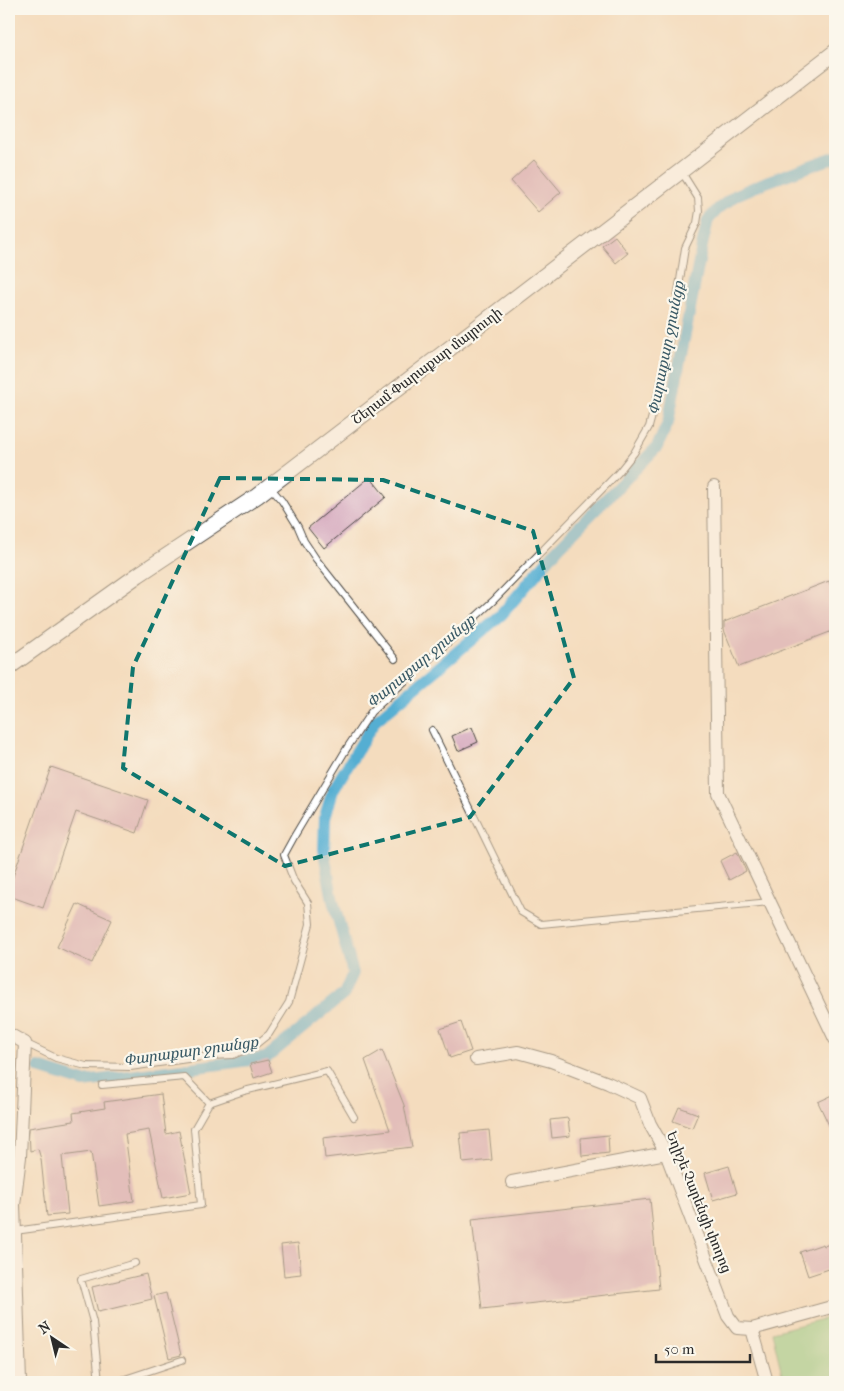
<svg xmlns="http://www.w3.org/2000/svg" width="844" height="1391" font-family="'IM FELL French Canon','Noto Serif Armenian',serif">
	<rect width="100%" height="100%" fill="#fbf7ec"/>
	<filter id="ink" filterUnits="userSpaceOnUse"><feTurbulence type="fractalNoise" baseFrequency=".02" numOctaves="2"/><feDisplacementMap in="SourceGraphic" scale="10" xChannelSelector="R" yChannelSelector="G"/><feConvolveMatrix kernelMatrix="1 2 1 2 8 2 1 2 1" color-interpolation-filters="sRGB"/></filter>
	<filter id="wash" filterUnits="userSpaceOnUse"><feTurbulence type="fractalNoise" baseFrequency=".0096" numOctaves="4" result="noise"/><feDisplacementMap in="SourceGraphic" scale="20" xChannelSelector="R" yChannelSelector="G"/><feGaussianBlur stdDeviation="1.12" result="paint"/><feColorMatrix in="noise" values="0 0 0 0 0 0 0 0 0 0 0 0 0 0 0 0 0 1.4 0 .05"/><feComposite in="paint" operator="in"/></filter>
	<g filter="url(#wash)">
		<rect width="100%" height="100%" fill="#f4dcbe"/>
		<path fill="#8bcc84" stroke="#5b7c58" d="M835 1316V1382H784L772 1332Z"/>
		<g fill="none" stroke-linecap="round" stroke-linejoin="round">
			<path stroke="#54aed2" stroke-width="12" d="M39 1068 84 1082 266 1058 344 994 353 973 333 901 324 853 325 817 333 790 375 721 501 615 559 547 657 447 668 423 702 246 708 220 718 209 736 195 766 182 835 157"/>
		</g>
		<g id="blocks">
			<path fill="#ce9ab5" d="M534 160 561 192 538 212 511 181Z
				M615 236 628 253 616 263 602 246Z
				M370 477 386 497 324 548 308 528Z
				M829 581 835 598V630L739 667 724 630V622Z
				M472 727 478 742 458 751 452 736Z
				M51 767 148 800 137 833 76 812 43 908 9 896V888Z
				M737 852 746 871 729 880 720 861Z
				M77 904 112 920 92 963 57 947Z
				M461 1022 471 1051 450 1058 440 1029Z
				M382 1050 404 1105 412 1147 325 1158 323 1138 390 1130 365 1060Z
				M268 1060 272 1072 254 1078 250 1064Z
				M161 1094 166 1134 179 1131 191 1193 163 1198 149 1130 125 1134 134 1201 99 1206 91 1152 62 1156 68 1214 47 1216 41 1159 38 1149 30 1151 29 1128 74 1121 73 1113 105 1108 104 1102Z
				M835 1094V1138L818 1102Z
				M679 1107 698 1114 692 1128 673 1121Z
				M568 1118 570 1136 552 1138 550 1120Z
				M489 1130 492 1160 463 1163 460 1133Z
				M608 1135 609 1153 582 1156 581 1138Z
				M729 1166 737 1193 713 1200 705 1173Z
				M650 1199 659 1289 482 1309 472 1219Z
				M835 1242V1267L808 1276 800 1252 823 1244 824 1246Z
				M298 1243 301 1274 284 1276 281 1245Z
				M146 1274 152 1299 98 1312 92 1287Z
				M166 1293 181 1355 169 1358 154 1296Z"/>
		</g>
	</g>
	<g filter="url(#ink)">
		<use href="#blocks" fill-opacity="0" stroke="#494641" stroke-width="1"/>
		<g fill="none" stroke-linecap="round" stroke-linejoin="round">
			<g stroke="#494641" stroke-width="8">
				<path id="service" d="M270 487 282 501 298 527 304 541 316 559 395 659
					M432 730 521 912 541 924 771 902
					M25 1043 56 1058 86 1066 130 1067 209 1056 233 1055 254 1046 269 1034 289 1002 310 924 308 903 294 881 284 855 295 835 347 748 371 712 493 601 618 473 634 453 649 427 661 383 678 293 685 248 697 223 699 211 698 198 681 171
					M102 1085 184 1077 209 1103
					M15 1231 201 1205 194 1129 209 1103 244 1091 327 1071 354 1117
					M99 1382 93 1322 81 1279 135 1263
					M116 1382 182 1360"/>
			</g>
			<g stroke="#494641" stroke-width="14">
				<path id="minor" d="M714 487 718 793 835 1039
					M9 1034 25 1043 20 1157 14 1205 20 1382
					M476 1059 518 1052 551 1061 608 1083 640 1098 650 1124 666 1153 728 1316 737 1328 752 1329 767 1382
					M512 1182 666 1153
					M752 1329 835 1306"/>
			</g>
			<g stroke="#494641" stroke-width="17">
				<path id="tertiary" d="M9 667 138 575 257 496 681 171 835 52"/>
			</g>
			<use href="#service" stroke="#fff" stroke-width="6"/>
			<use href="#minor" stroke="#fff" stroke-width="12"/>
			<use href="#tertiary" stroke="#fff" stroke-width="15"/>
		</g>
	</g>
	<path d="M0 0H844V1391H0ZM220 478 383 480 533 531 574 678 470 817 285 866 123 768 133 667Z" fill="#f4dcbe" fill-opacity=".55" fill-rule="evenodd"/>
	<path fill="none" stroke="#0f766e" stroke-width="4" stroke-dasharray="10 6" stroke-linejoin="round" d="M220 478 383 480 533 531 574 678 470 817 285 866 123 768 133 667Z"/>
	<g text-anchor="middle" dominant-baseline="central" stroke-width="4.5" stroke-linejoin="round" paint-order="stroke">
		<g font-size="14" fill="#2b2b2b" stroke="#fbf7ec">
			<text transform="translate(427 366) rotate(-37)">Շերամ-Փարաքար մայրուղի</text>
			<text transform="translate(699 1202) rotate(68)">Եղիշե Չարենցի փողոց</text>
		</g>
		<g font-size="15" font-style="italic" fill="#395965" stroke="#fbf7ec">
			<text transform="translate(666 348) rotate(-79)">Փարաքար ջրանցք</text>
			<text transform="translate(421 661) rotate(-40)">Փարաքար ջրանցք</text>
			<text transform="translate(191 1051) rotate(-8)">Փարաքար ջրանցք</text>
		</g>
	</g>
	<rect width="844" height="1391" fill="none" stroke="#fbf7ec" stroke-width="30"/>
	<g transform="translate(52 1338) rotate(325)" stroke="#fbf7ec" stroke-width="4" paint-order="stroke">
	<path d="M0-4L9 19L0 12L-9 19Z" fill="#2b2b2b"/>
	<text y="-8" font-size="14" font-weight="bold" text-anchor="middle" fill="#2b2b2b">N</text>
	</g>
	<path d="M656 1354v8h94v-8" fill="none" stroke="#2b2b2b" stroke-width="2.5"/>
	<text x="664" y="1354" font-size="15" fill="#2b2b2b" stroke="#fbf7ec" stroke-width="4" paint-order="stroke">50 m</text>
</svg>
